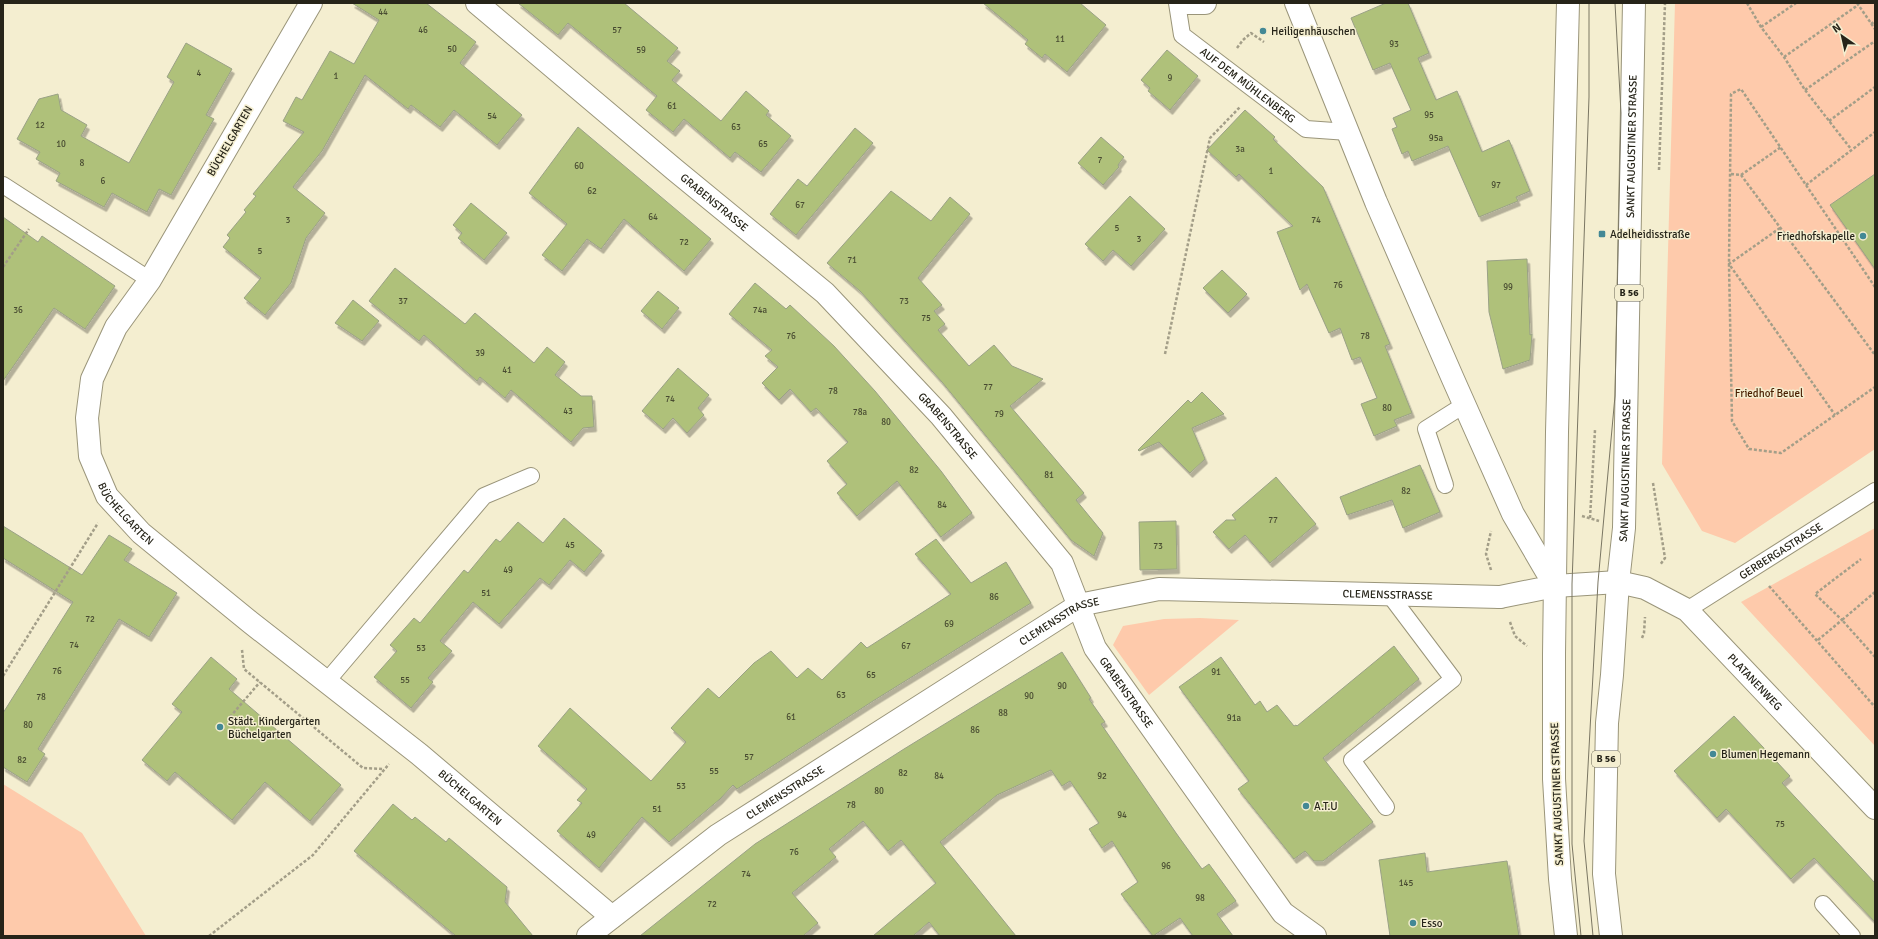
<svg xmlns="http://www.w3.org/2000/svg" width="1878" height="939" font-family="Signika,sans-serif">
	<defs>
		<filter id="shadow"><feDropShadow dx="2.5" dy="4.5" stdDeviation="0" flood-color="#0004"/></filter>
	</defs>
	<rect width="100%" height="100%" fill="#f4eed0"/>
	<path fill="#fecaab" d="M1675 3H1875V449L1735 543 1702 531 1662 464Z
		M1875 528V746L1741 602Z
		M1200 618 1239 620 1149 695 1113 645 1123 626 1164 619Z
		M3 784 82 833 146 936H3Z"/>
	<path fill="#afc17a" stroke="#9aa186" filter="url(#shadow)" d="M352 3H426L476 42 460 63 522 115 497 145 454 110 440 127 411 105 408 109 365 75 322 151 293 187 325 213 306 238 291 283 265 315 244 298 261 278 223 247 230 238 227 235 246 212 244 210 256 196 253 194 304 132 283 121 296 97 302 100 330 51 354 64 379 20Z
		M518 3H624L678 48 667 61 680 71 672 80 721 121 746 91 769 111 766 115 791 136 761 172 735 152 730 158 684 119 673 132 646 110 657 96 568 23 558 35Z
		M983 3H1080L1106 25 1067 72 1045 54 1042 58 1025 44 1028 40Z
		M1386 3H1408L1429 53 1418 58 1436 100 1457 91 1482 152 1509 140 1530 191 1516 197 1518 201 1479 217 1448 146 1412 161 1408 151 1402 154 1392 129 1397 127 1393 118 1411 110 1390 63 1373 70 1351 18Z
		M186 43 232 69 206 115 214 119 171 195 159 189 147 212 112 193 104 207 56 181 60 173 36 159 40 152 17 139 39 99 58 94 61 110 87 125 81 136 129 163 174 82 167 77Z
		M1167 50 1198 76 1170 110 1148 91 1150 88 1141 80Z
		M1245 110 1275 137 1273 139 1323 187 1390 344 1385 346 1412 413 1394 420 1397 426 1374 436 1361 404 1377 398 1360 357 1352 360 1340 328 1329 333 1307 284 1300 290 1277 232 1293 226 1239 174 1236 177 1207 150Z
		M578 127 711 239 684 271 624 219 601 249 587 239 562 271 542 255 567 224 529 193Z
		M855 128 873 143 796 235 770 214 798 179 807 186Z
		M1101 137 1124 157 1118 165 1119 167 1103 185 1078 163Z
		M1875 174V269L1830 205Z
		M891 191 931 221 950 197 970 214 918 278 942 305 934 311 945 324 938 330 969 366 994 345 1012 366 1043 379 1010 406 1084 493 1076 500 1103 533 1094 556 1071 540 942 382 860 291 827 263Z
		M1130 196 1165 229 1131 266 1113 250 1103 261 1085 244Z
		M471 203 507 233 484 260 458 238 462 233 453 225Z
		M3 217 38 242 42 236 115 286 85 329 54 308 3 381Z
		M1527 259 1530 335 1532 334 1530 360 1503 369 1489 312 1487 261Z
		M395 268 465 324 475 313 534 363 547 347 565 362 555 375 581 396H592L594 427 583 428 571 442 511 390 505 398 480 377 477 381 424 335 419 341 369 301Z
		M1222 270 1247 294 1228 313 1203 288Z
		M755 283 786 309 790 305 834 346 875 391 941 471 972 513 941 537 897 481 857 516 837 493 847 484 827 461 848 442 816 408 811 412 790 389 779 400 762 383 778 367 765 356 772 350 729 314Z
		M658 291 679 308 662 329 641 311Z
		M353 300 379 321 362 341 335 323Z
		M678 368 709 395 698 408 704 415 687 433 673 418 663 429 642 411Z
		M1202 392 1224 414 1192 428 1205 459 1190 473 1159 442 1139 451 1138 450 1188 400 1191 403Z
		M1420 465 1440 512 1403 528 1392 500 1347 515 1340 497Z
		M1276 477 1316 524 1270 563 1245 535 1229 549 1213 532 1226 520H1236L1232 515Z
		M564 518 602 551 584 572 570 560 549 585 540 578 499 624 473 602 440 641 452 651 428 678 433 682 411 708 374 677 397 651 390 645 414 618 420 623 464 570 468 573 496 539 500 542 518 522 543 543Z
		M1176 521 1177 569 1140 570 1139 522Z
		M3 526 82 575 109 535 132 549 124 560 177 593 149 637 119 619 38 749 45 754 27 782 3 767V713L73 602 3 558Z
		M936 539 971 583 1006 562 1031 603 873 701 737 789 733 785 720 799 669 842 642 817 599 868 557 831 582 803 577 800 587 789 538 746 570 708 651 781 686 742 671 728 708 688 719 698 754 663 771 651 797 678 808 668 822 680 861 642 867 648 951 594 915 554Z
		M1394 646 1419 679 1323 758 1373 822 1323 861H1314L1305 851 1294 859 1238 789 1249 781 1179 687 1221 657 1255 705 1260 701 1267 712 1277 705 1294 726 1296 725 1297 726Z
		M1062 652 1091 698 1089 699 1105 722 1101 724 1176 833 1202 869 1209 864 1236 901 1217 914 1233 936H1193L1180 918 1153 936 1121 894 1138 882 1112 841 1102 848 1089 829 1099 823 1070 781 1062 786 1051 770 997 795 940 842 1016 936H940L929 922 913 936H873L936 883 901 840 888 851 863 821 829 849 836 857 792 893 818 923 803 936H640L755 844 904 749Z
		M211 657 237 679 229 689 341 785 310 821 265 782 232 820 175 772 167 781 142 760 182 712 172 704Z
		M1734 716 1790 776 1782 783 1875 883V922L1814 858 1791 879 1726 809 1717 818 1674 771Z
		M393 804 412 820 415 817 446 842 449 838 507 887 505 902 533 936H456L354 851Z
		M1425 853 1427 872 1507 861 1519 936H1390L1379 860Z"/>
	<g fill="none" stroke-linecap="round" stroke-linejoin="round">
		<g stroke="#9a957a" stroke-width="18">
			<g id="lane">
				<path id="s1" d="M1177 3 1182 35 1306 129 1348 132"/>
				<path d="M3 185 150 280"/>
				<path d="M1445 485 1426 429 1464 405"/>
				<path id="s2" d="M1687 610 1875 491"/>
				<path d="M327 681 484 496 531 476"/>
				<path d="M1386 807 1352 760 1453 679 1389 594"/>
				<path d="M1823 904 1852 936"/>
			</g>
		</g>
		<g stroke="#9a957a" stroke-width="24">
			<g id="street">
				<path id="s3" d="M311 3 150 280 116 327 92 379 87 418 90 456 107 496 141 533 250 622 419 754 612 917"/>
				<path id="s4" d="M477 3 675 170 825 293 941 416 1062 563 1095 648 1283 913 1315 936"/>
				<path d="M1187 3H1205"/>
				<path id="s5" d="M1618 582 1645 588 1687 610 1875 808"/>
				<path id="s6" d="M588 936 718 835 1079 605 1159 589 1500 597"/>
			</g>
		</g>
		<g stroke="#9a957a" stroke-width="24">
			<path id="secondary" d="M1296 3 1376 202 1453 379 1513 514 1555 586
				M1500 597 1555 586 1618 582"/>
		</g>
		<g stroke="#9a957a" stroke-width="24">
			<g id="primary">
				<path d="M1566 936 1560 879 1554 779V654L1557 432 1568 3"/>
				<path id="s7" d="M1611 936 1604 874 1607 723 1612 675 1618 582 1624 528 1634 3"/>
			</g>
		</g>
		<path stroke="#a39e88" stroke-width="2.5" stroke-dasharray="3 2" stroke-linecap="butt" d="M1747 3 1761 27 1784 57 1805 90 1851 149
			M1857 3 1875 29
			M1871 24 1875 21
			M1761 27 1796 3
			M1237 48 1243 40 1251 33 1264 42
			M1784 57 1858 5
			M1805 90 1875 41
			M1829 121 1875 87
			M1659 170 1665 3
			M1731 174 1741 175 1875 355
			M1741 175 1781 147
			M1806 185 1875 132
			M1780 228 1729 264 1835 415
			M3 267 29 229
			M1875 287 1741 89 1731 94 1729 264 1732 421 1749 449 1781 453 1875 387
			M1165 354 1210 138 1240 107
			M1653 483 1665 558 1660 565
			M1582 516 1599 521
			M1590 518 1595 430
			M1491 570 1486 554 1491 531
			M1769 586 1875 707
			M1875 592 1842 620 1875 657
			M1510 622 1515 636 1527 646
			M1642 638 1644 633 1645 617
			M1818 640 1842 620 1815 594 1861 559
			M242 650 244 669 363 768 384 769
			M3 676 98 523
			M230 717 260 682
			M209 936 313 855 389 764"/>
		<use href="#lane" stroke="#fff" stroke-width="16"/>
		<use href="#street" stroke="#fff" stroke-width="22"/>
		<use href="#secondary" stroke="#fff" stroke-width="22"/>
		<use href="#primary" stroke="#fff" stroke-width="22"/>
		<path stroke="#7a7663" stroke-width="1" d="M1581 936 1572 844V584L1589 97V3
			M1593 936 1584 841 1598 582 1615 396 1621 113 1615 3"/>
	</g>
	<g fill="#438895" stroke="#f4eed0" stroke-width="1.5">
		<circle cx="1263" cy="31" r="4"/>
		<rect x="1598" y="230" width="8" height="8" rx="2"/>
		<circle cx="1863" cy="236" r="4"/>
		<circle cx="220" cy="727" r="4"/>
		<circle cx="1713" cy="754" r="4"/>
		<circle cx="1306" cy="806" r="4"/>
		<circle cx="1413" cy="923" r="4"/>
	</g>
	<g text-anchor="middle" dominant-baseline="central" stroke-width="3" stroke-linejoin="round" paint-order="stroke">
		<g font-size="9" fill="#484b31">
			<text x="383" y="12">44</text>
			<text x="423" y="30">46</text>
			<text x="617" y="30">57</text>
			<text x="1060" y="39">11</text>
			<text x="1394" y="44">93</text>
			<text x="452" y="49">50</text>
			<text x="641" y="50">59</text>
			<text x="199" y="73">4</text>
			<text x="336" y="76">1</text>
			<text x="1170" y="78">9</text>
			<text x="672" y="106">61</text>
			<text x="1429" y="115">95</text>
			<text x="492" y="116">54</text>
			<text x="40" y="125">12</text>
			<text x="736" y="127">63</text>
			<text x="1436" y="138">95a</text>
			<text x="61" y="144">10</text>
			<text x="763" y="144">65</text>
			<text x="1240" y="149">3a</text>
			<text x="1100" y="160">7</text>
			<text x="82" y="163">8</text>
			<text x="579" y="166">60</text>
			<text x="1271" y="171">1</text>
			<text x="103" y="181">6</text>
			<text x="1496" y="185">97</text>
			<text x="592" y="191">62</text>
			<text x="800" y="205">67</text>
			<text x="653" y="217">64</text>
			<text x="288" y="220">3</text>
			<text x="1316" y="220">74</text>
			<text x="1117" y="228">5</text>
			<text x="1139" y="239">3</text>
			<text x="684" y="242">72</text>
			<text x="260" y="251">5</text>
			<text x="852" y="260">71</text>
			<text x="1338" y="285">76</text>
			<text x="1508" y="287">99</text>
			<text x="403" y="301">37</text>
			<text x="904" y="301">73</text>
			<text x="18" y="310">36</text>
			<text x="760" y="310">74a</text>
			<text x="926" y="318">75</text>
			<text x="791" y="336">76</text>
			<text x="1365" y="336">78</text>
			<text x="480" y="353">39</text>
			<text x="507" y="370">41</text>
			<text x="988" y="387">77</text>
			<text x="833" y="391">78</text>
			<text x="670" y="399">74</text>
			<text x="1387" y="408">80</text>
			<text x="568" y="411">43</text>
			<text x="860" y="412">78a</text>
			<text x="999" y="414">79</text>
			<text x="886" y="422">80</text>
			<text x="914" y="470">82</text>
			<text x="1049" y="475">81</text>
			<text x="1406" y="491">82</text>
			<text x="942" y="505">84</text>
			<text x="1273" y="520">77</text>
			<text x="570" y="545">45</text>
			<text x="1158" y="546">73</text>
			<text x="508" y="570">49</text>
			<text x="486" y="593">51</text>
			<text x="994" y="597">86</text>
			<text x="90" y="619">72</text>
			<text x="949" y="624">69</text>
			<text x="74" y="645">74</text>
			<text x="906" y="646">67</text>
			<text x="421" y="648">53</text>
			<text x="57" y="671">76</text>
			<text x="1216" y="672">91</text>
			<text x="871" y="675">65</text>
			<text x="405" y="680">55</text>
			<text x="1062" y="686">90</text>
			<text x="841" y="695">63</text>
			<text x="1029" y="696">90</text>
			<text x="41" y="697">78</text>
			<text x="1003" y="713">88</text>
			<text x="791" y="717">61</text>
			<text x="1234" y="718">91a</text>
			<text x="28" y="725">80</text>
			<text x="975" y="730">86</text>
			<text x="749" y="757">57</text>
			<text x="22" y="760">82</text>
			<text x="714" y="771">55</text>
			<text x="903" y="773">82</text>
			<text x="939" y="776">84</text>
			<text x="1102" y="776">92</text>
			<text x="681" y="786">53</text>
			<text x="879" y="791">80</text>
			<text x="851" y="805">78</text>
			<text x="657" y="809">51</text>
			<text x="1122" y="815">94</text>
			<text x="1780" y="824">75</text>
			<text x="591" y="835">49</text>
			<text x="794" y="852">76</text>
			<text x="1166" y="866">96</text>
			<text x="746" y="874">74</text>
			<text x="1406" y="883">145</text>
			<text x="1200" y="898">98</text>
			<text x="712" y="904">72</text>
		</g>
		<g fill="#f4eed0" stroke="#646150" stroke-width="1">
			<rect x="1615" y="285" width="28" height="16" rx="3"/>
			<rect x="1592" y="751" width="28" height="16" rx="3"/>
		</g>
		<g font-size="10" font-weight="bold" fill="#262419">
			<text x="1629" y="293">B 56</text>
			<text x="1606" y="759">B 56</text>
		</g>
		<g font-size="11" fill="#262419" stroke="#f4eed0" text-anchor="start">
			<text x="1271" y="31">Heiligenhäuschen</text>
			<text x="1610" y="234">Adelheidisstraße</text>
			<text x="1855" y="236" text-anchor="end">Friedhofskapelle</text>
			<text x="228" y="721">Städt. Kindergarten<tspan x="228" dy="13">Büchelgarten</tspan></text>
			<text x="1721" y="754">Blumen Hegemann</text>
			<text x="1314" y="806">A.T.U</text>
			<text x="1421" y="923">Esso</text>
		</g>
		<g font-size="11" fill="#262419" stroke="#f4eed0">
			<text stroke="none"><textPath href="#s1" startOffset="115">AUF DEM MÜHLENBERG</textPath></text>
			<text transform="translate(230 141) rotate(-60)">BÜCHELGARTEN</text>
			<text stroke="none"><textPath href="#s7" startOffset="791">SANKT AUGUSTINER STRASSE</textPath></text>
			<text stroke="none"><textPath href="#s4" startOffset="310">GRABENSTRASSE</textPath></text>
			<text stroke="none"><textPath href="#s4" startOffset="634">GRABENSTRASSE</textPath></text>
			<text stroke="none"><textPath href="#s7" startOffset="467">SANKT AUGUSTINER STRASSE</textPath></text>
			<text stroke="none"><textPath href="#s3" startOffset="582">BÜCHELGARTEN</textPath></text>
			<text stroke="none"><textPath href="#s2" startOffset="111">GERBERGASTRASSE</textPath></text>
			<text stroke="none"><textPath href="#s6" startOffset="903">CLEMENSSTRASSE</textPath></text>
			<text stroke="none"><textPath href="#s6" startOffset="568">CLEMENSSTRASSE</textPath></text>
			<text stroke="none"><textPath href="#s5" startOffset="174">PLATANENWEG</textPath></text>
			<text stroke="none"><textPath href="#s4" startOffset="958">GRABENSTRASSE</textPath></text>
			<text stroke="none"><textPath href="#s6" startOffset="244">CLEMENSSTRASSE</textPath></text>
			<text transform="translate(1557 794) rotate(-92)">SANKT AUGUSTINER STRASSE</text>
			<text stroke="none"><textPath href="#s3" startOffset="1029">BÜCHELGARTEN</textPath></text>
		</g>
		<g font-size="11" fill="#481e00" stroke="#f4eed0">
			<text x="1769" y="393">Friedhof Beuel</text>
		</g>
	</g>
	<rect width="1878" height="939" fill="none" stroke="#262419" stroke-width="8"/>
	<g transform="translate(1842 36) rotate(326)" stroke="#f4eed0" stroke-width="3" paint-order="stroke">
	<path d="M0-3L7 15L0 10L-7 15Z" fill="#262419"/>
	<text y="-6" font-size="11" font-weight="bold" text-anchor="middle" fill="#262419">N</text>
	</g>
</svg>
